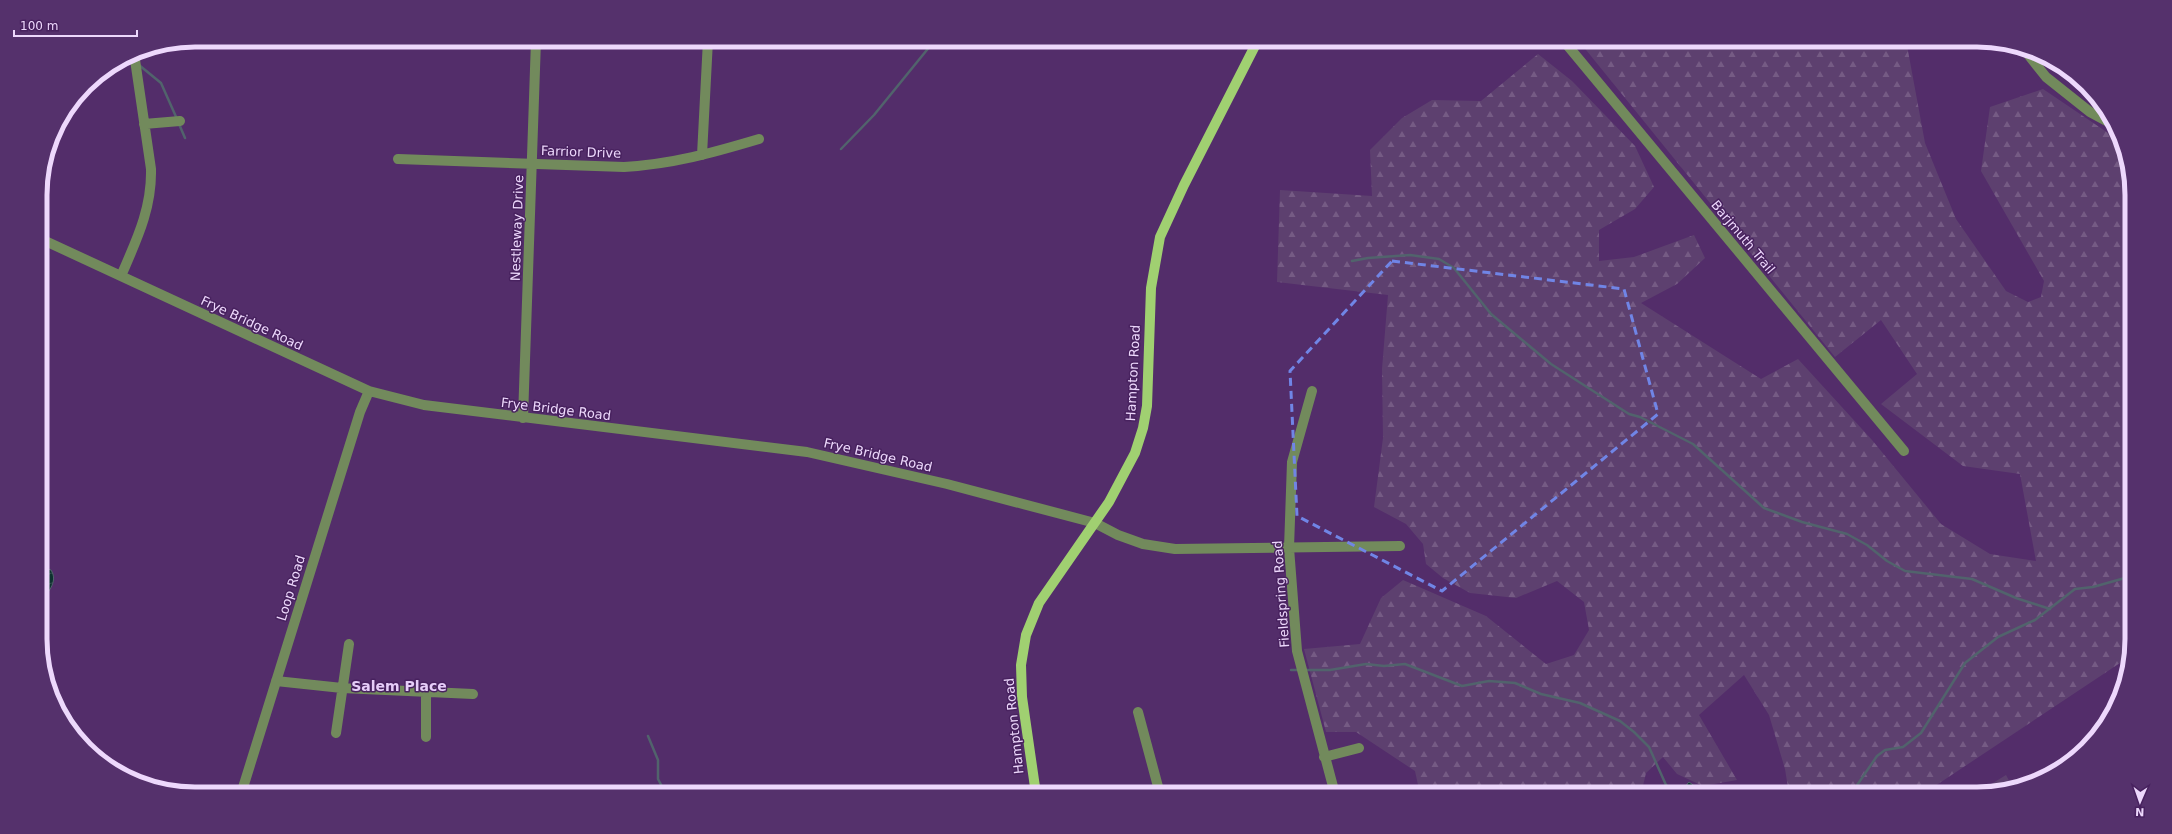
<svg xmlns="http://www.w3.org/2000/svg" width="2172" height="834" font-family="'DejaVu Sans',sans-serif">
	<defs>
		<pattern id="forest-firs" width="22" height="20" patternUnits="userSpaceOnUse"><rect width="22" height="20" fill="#5d406f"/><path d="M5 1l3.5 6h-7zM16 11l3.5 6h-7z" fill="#755b84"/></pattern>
		<pattern id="water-waves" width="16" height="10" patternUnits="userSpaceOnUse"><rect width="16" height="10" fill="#0e312f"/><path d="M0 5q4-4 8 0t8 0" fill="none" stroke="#314e4e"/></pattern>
	</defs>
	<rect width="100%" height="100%" fill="#532d6a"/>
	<path fill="url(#forest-firs)" d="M1578 40H1906L1925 143 1956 219 2006 291 2028 302 2041 297 2044 281 1981 171 1990 107 2043 89 2120 141 2131 175 2132 639 2129 657 1923 794H1789L1785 769 1769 715 1744 675 1699 715 1737 780 1703 786 1677 774 1663 757 1646 773 1641 794H1420L1415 771 1356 732H1326L1304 649 1360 644 1381 598 1403 580 1486 616 1546 664 1574 655 1589 630 1584 602 1557 581 1516 598 1470 593 1443 578 1426 564 1423 544 1406 524 1374 507 1383 438 1382 369 1388 295 1277 282 1280 190 1372 196 1370 150 1402 118 1432 100 1481 101 1538 54 1572 81 1635 146 1654 187 1635 209 1599 230V261L1634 257 1694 235 1705 258 1677 284 1641 303 1761 379 1798 359 1872 440 1941 524 1990 554 2036 561 2020 474 1963 466 1881 404 1917 374 1881 320 1835 357Z
		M2006 775 2013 788 1987 794H1975Z"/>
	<path fill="url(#water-waves)" stroke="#51636c" d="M42 567 51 570C58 581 49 591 43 599Z
		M1689 782 1706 794H1678Z"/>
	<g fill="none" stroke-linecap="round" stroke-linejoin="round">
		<path stroke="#51636c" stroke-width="2.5" d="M126 58 132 61
			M139 65 161 83 177 119
			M179 124 185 138
			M841 149 874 115 935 40
			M1352 261 1368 258 1410 255 1439 259 1454 268 1491 314 1551 364 1629 414 1640 417 1693 444 1764 508 1802 522 1847 534 1867 545 1887 561 1905 571 1972 579 2016 598 2050 609
			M1291 670H1298
			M1305 670H1330L1366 664 1384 666 1405 664 1462 686 1489 681 1515 683 1541 694 1580 703 1620 721 1634 732 1649 747 1666 785 1676 794
			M648 736 658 760V779L666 794
			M1851 794 1877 756 1885 750 1903 747 1921 733 1965 663 1998 637 2035 620 2075 589 2093 587 2132 576"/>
		<path stroke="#728a5c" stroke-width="10" d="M1563 40 1904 451
			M2023 48 2046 77 2090 112 2116 126
			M144 124 180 121
			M702 155 708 40
			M398 159 624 167C673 164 712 153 759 139
			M41 239 369 391 424 405 807 452 947 484 1095 523 1118 535 1143 544 1175 549 1400 546
			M121 276C136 241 152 209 151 169L134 53
			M1312 391 1292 462 1289 548 1297 651 1335 794
			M523 418 536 40
			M276 681 342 688 473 694
			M1138 712 1160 794
			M336 733 349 644
			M426 737V693
			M1324 757 1359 748
			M241 794 360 412 369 391"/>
		<path stroke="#a0d071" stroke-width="10" d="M1036 794 1022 697 1021 665 1026 635 1039 603 1109 502 1135 453 1143 428 1147 406 1151 288 1160 237 1184 185 1258 40"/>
	</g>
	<path fill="none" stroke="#7085e6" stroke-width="3" stroke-dasharray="8 5" stroke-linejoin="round" d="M1392 261 1624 289 1658 414 1442 591 1297 516 1290 371Z"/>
	<g text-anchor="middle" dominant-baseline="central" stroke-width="3" stroke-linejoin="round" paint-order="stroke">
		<g font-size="13" fill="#edd8fc" stroke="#48225f">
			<text transform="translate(581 152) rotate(2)">Farrior Drive</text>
			<text transform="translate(517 228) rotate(-88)">Nestleway Drive</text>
			<text transform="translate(1743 237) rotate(50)">Barjmuth Trail</text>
			<text transform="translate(252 323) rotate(25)">Frye Bridge Road</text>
			<text transform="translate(1133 373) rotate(-87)">Hampton Road</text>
			<text transform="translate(556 409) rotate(7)">Frye Bridge Road</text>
			<text transform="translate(878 455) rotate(13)">Frye Bridge Road</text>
			<text transform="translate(291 588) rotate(-73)">Loop Road</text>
			<text transform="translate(1281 594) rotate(-94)">Fieldspring Road</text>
			<text transform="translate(1014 726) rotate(-96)">Hampton Road</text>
		</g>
		<g font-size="14" font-weight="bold" fill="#e6cdf8" stroke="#48225f">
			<text x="399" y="686">Salem Place</text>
		</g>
	</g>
	<path d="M0 0H2172V834H0ZM195 47H1977A148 148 0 0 1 2125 195V639A148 148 0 0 1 1977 787H195A148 148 0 0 1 47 639V195A148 148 0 0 1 195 47Z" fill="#55316c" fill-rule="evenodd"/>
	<path fill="none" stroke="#edd8fc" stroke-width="5" d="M195 47H1977A148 148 0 0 1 2125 195V639A148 148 0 0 1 1977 787H195A148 148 0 0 1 47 639V195A148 148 0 0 1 195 47Z"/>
	<g transform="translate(2140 802) rotate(182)" stroke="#48225f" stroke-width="3" paint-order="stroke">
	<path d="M0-3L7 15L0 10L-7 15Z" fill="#edd8fc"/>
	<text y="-6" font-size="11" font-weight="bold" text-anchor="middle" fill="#edd8fc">N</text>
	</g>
	<path d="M14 30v6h123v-6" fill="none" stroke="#edd8fc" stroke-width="2"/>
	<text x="20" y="30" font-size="12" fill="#edd8fc" stroke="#48225f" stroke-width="3" paint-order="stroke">100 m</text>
</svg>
